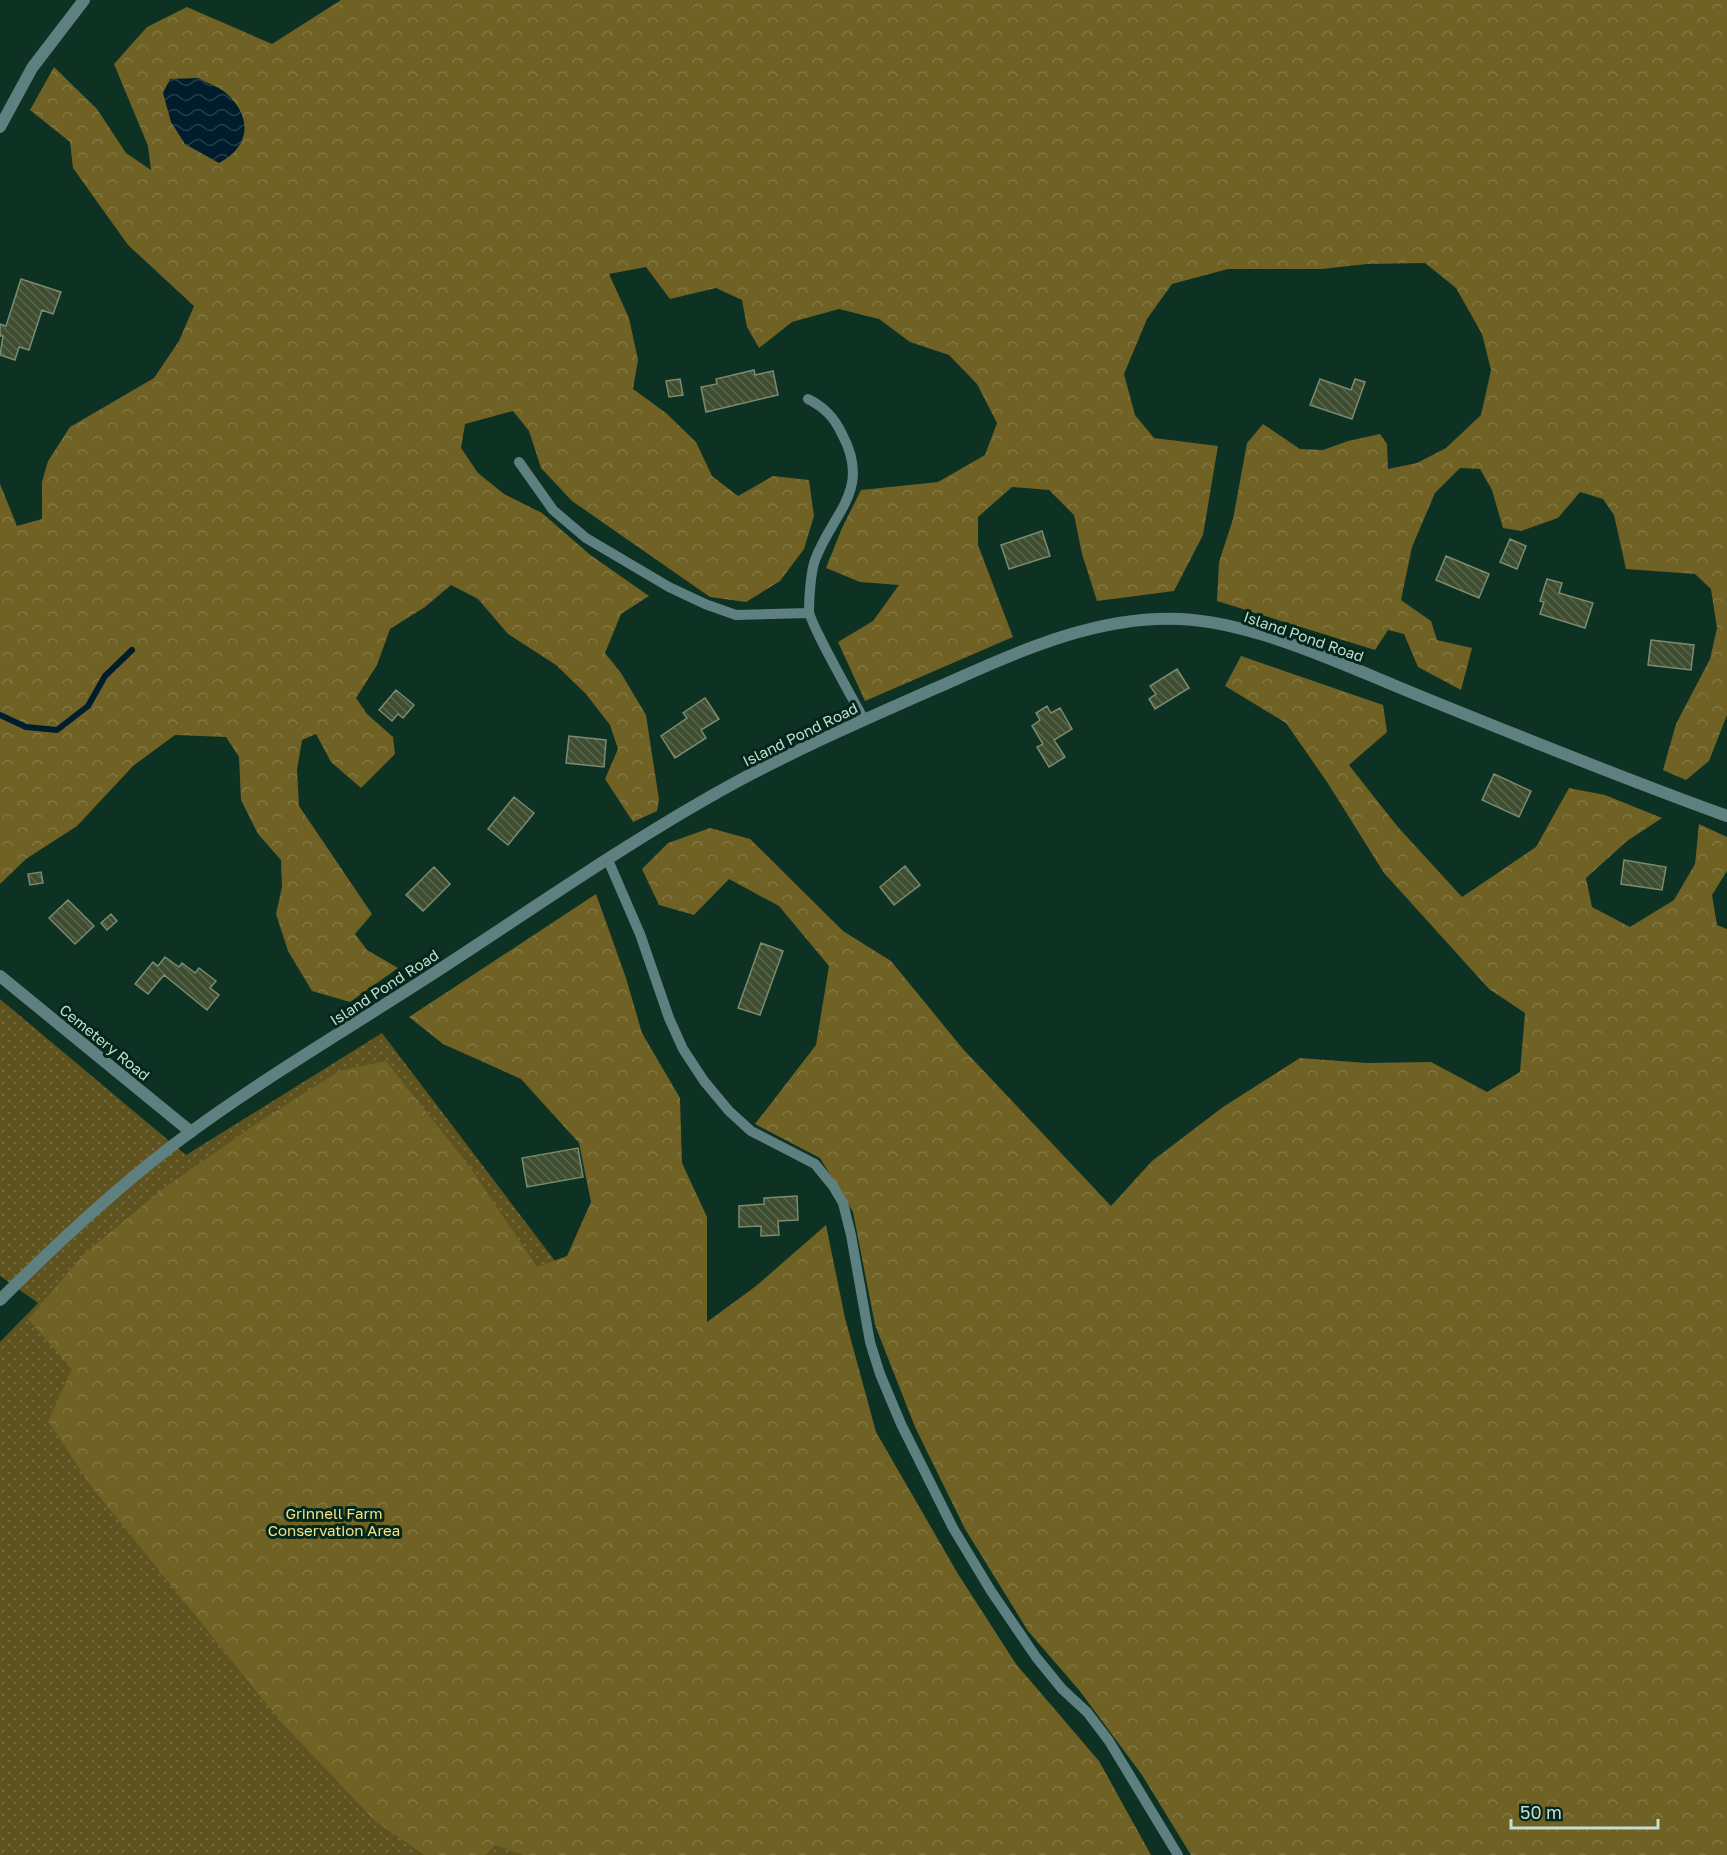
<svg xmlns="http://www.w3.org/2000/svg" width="1727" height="1855" font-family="'Golos Text',sans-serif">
	<defs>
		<pattern id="grass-dots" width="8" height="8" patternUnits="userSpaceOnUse" patternTransform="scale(1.5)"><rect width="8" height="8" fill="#5e521f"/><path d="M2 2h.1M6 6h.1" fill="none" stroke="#746a3f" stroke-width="1.8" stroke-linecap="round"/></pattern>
		<pattern id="forest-crowns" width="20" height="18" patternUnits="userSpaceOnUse" patternTransform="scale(1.5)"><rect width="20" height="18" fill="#706124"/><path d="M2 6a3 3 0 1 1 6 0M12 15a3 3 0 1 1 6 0" fill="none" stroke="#837743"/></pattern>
		<pattern id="water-waves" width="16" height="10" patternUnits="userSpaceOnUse" patternTransform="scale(1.5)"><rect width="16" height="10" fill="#001d2d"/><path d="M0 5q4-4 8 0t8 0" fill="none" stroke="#243d4b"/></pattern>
		<pattern id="building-back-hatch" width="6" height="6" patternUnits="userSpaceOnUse" patternTransform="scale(1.5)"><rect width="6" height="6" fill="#3f4d31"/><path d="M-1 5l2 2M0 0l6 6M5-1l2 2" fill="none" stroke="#59664e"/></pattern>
	</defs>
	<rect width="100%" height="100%" fill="#0d3123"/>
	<path fill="url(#grass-dots)" d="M0 999 186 1155 382 1033 899 1714 738 1855H0V1342L38 1303 0 1276Z"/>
	<path fill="url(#forest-crowns)" d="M341 0H1727V715L1709 761 1686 780 1663 770 1676 724 1710 659 1717 628 1711 589 1695 574 1626 569 1614 515 1603 499 1580 492 1558 518 1521 531 1503 528 1492 490 1480 469 1460 468 1435 493 1412 547 1401 600 1431 621 1437 640 1472 648 1461 690 1418 667 1404 634 1388 630 1375 650 1217 601 1219 562 1233 519 1247 443 1263 424 1300 449 1323 450 1348 441 1380 434 1387 444 1388 469 1417 463 1446 448 1481 415 1491 370 1482 334 1456 288 1425 263 1367 264 1322 269H1228L1172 284 1147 319 1124 374 1135 415 1154 438 1218 446 1203 535 1174 591 1097 601 1082 554 1074 515 1049 490 1012 487 978 517V545L1013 637 865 701 838 642 873 621 899 585 860 582 826 568 842 528 861 490 938 482 985 455 997 423 977 384 949 355 910 342 879 319 839 309 792 322 759 348 747 327 742 300 716 288 670 299 646 267 609 274 629 318 638 360 633 389 666 413 696 442 712 476 738 496 773 476 809 480 814 516 804 549 780 581 746 602 710 597 572 501 541 468 529 431 513 411 465 424 461 448 478 473 504 494 542 513 589 554 649 596 621 614 605 653 621 673 646 715 659 800 657 811 633 822 605 779 618 749 610 725 586 694 556 665 508 634 478 599 451 585 425 607 390 629 377 665 356 698 367 714 393 737 395 754 361 788 331 762 316 734 302 740 297 770 299 806 372 914 355 934 367 950 398 968 350 1002 312 991 288 951 276 914 282 887 281 860 258 834 241 800 239 757 226 737 175 735 133 766 77 826 26 859 0 884V484L17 526 42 519V482L48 461 70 427 154 378 179 341 194 306 128 245 73 168 70 142 30 110 54 67 97 109 126 153 151 170 148 146 114 64 147 27 187 7 272 44Z
		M1241 656 1383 705 1387 732 1349 765 1397 826 1462 897 1536 847 1569 788 1605 795 1662 818 1627 841 1586 878 1592 907 1630 927 1674 900 1695 864 1699 824 1727 837V871L1712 895 1717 925 1727 929V1855H1191L1142 1775 1079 1690 1028 1631 965 1529 915 1427 875 1325 853 1212 820 1158 755 1124 816 1045 829 966 779 906 729 879 694 915 659 905 642 869 668 843 710 828 750 839 843 931 891 961 963 1049 1111 1206 1152 1161 1223 1107 1300 1058 1367 1063 1431 1062 1487 1092 1520 1072 1525 1013 1489 989 1384 873 1327 782 1286 723 1225 686Z
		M596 894 626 978 642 1033 680 1098 682 1163 707 1217V1322L756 1286 826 1225 845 1318 876 1432 958 1574 1016 1664 1099 1761 1151 1855H523L496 1845 485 1855H425L376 1822 282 1723 91 1486 48 1421 72 1369 28 1319 85 1253 164 1188 253 1126 339 1071 386 1061 469 1166 537 1267 567 1256 591 1202 579 1143 521 1079 443 1044 409 1017Z"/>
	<path fill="url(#water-waves)" d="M198 78C207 83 220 87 227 94 253 118 250 147 219 163L185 144 171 122 163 93 170 79Z"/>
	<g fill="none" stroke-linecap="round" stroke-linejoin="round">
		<path stroke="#001d2d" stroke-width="6" d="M0 715 26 727 57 730 88 706 105 676 132 650"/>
	</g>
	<path fill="url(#building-back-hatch)" stroke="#7b8b6d" stroke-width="1.5" d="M21 279 61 292 53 314 42 310 29 350 19 347 15 360 0 355 3 336H0V324L6 326Z
		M754 370 755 375 773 371 778 395 706 412 701 387 717 384 716 379Z
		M680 379 683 395 669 397 666 381Z
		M1320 379 1351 390 1355 379 1365 382 1352 419 1310 405Z
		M1042 531 1050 556 1009 569 1001 545Z
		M1510 539 1526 546 1517 569 1500 562Z
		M1446 556 1489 574 1479 598 1436 580Z
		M1547 579 1562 583 1559 593 1593 603 1585 628 1540 614 1544 602 1540 601Z
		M1651 640 1694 645 1691 670 1648 665Z
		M1177 669 1189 688 1155 709 1149 699 1156 694 1150 686Z
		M396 690 414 705 403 718 398 714 392 721 379 710Z
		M705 698 719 719 701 730 706 738 675 758 661 736 687 718 683 713Z
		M1047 706 1051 713 1060 708 1072 729 1054 740 1065 757 1049 767 1037 747 1043 744 1032 726 1040 720 1036 713Z
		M569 736 606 740 604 767 566 763Z
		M1494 774 1531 791 1519 817 1482 800Z
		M514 797 534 813 508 845 488 829Z
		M1624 860 1666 867 1662 890 1621 884Z
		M905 866 920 885 894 905 880 887Z
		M434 867 450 884 423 911 406 895Z
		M41 872 43 883 30 885 28 874Z
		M68 900 94 926 75 944 49 918Z
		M111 914 117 921 107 930 101 923Z
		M761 943 783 951 760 1015 738 1008Z
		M165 957 179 967 182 963 195 973 199 968 216 981 210 988 219 995 207 1010 164 975 148 994 135 984 153 962 158 966Z
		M578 1148 583 1177 527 1187 522 1158Z
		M797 1196 798 1220 778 1221 779 1235 761 1236V1226L739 1227V1206L764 1204V1198Z"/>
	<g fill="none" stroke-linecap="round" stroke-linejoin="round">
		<path stroke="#5f8081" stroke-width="10" d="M808 399C824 407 834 417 842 434 872 490 833 512 815 560 811 571 809 597 809 610 808 621 856 704 864 720
			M519 462 553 510 586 538 669 587 705 604 736 615 808 613
			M608 860 640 934 669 1018 683 1049 704 1081 729 1111 751 1131 815 1164 833 1186 843 1203 851 1235 870 1342 880 1374 901 1424 953 1528 991 1591 1036 1657 1062 1689 1087 1712 1109 1741 1178 1855"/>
		<path stroke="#5f8081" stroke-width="12" d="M0 127 32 68 84 0
			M0 976 191 1132"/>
		<path stroke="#5f8081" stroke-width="12" d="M0 1300C60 1240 123 1181 192 1131 269 1075 352 1026 431 975 533 909 633 838 740 780 804 746 870 717 936 688 1014 654 1093 615 1181 619 1257 623 1344 665 1415 694 1518 736 1622 778 1727 816"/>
	</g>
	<g text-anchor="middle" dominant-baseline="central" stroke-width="6" stroke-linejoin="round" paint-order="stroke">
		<g font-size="15" fill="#c8dcd2" stroke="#03271a">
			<text transform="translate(1304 636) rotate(19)">Island Pond Road</text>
			<text transform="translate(800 734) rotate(-26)">Island Pond Road</text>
			<text transform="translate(384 987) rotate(-33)">Island Pond Road</text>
			<text transform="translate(105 1042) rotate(39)">Cemetery Road</text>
		</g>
		<g font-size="15" fill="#f6e087" stroke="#03271a">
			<text x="334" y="1513">Grinnell Farm<tspan x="334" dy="17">Conservation Area</tspan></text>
		</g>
	</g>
	<path d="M1511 1819v9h147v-9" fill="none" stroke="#c8dcd2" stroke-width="3"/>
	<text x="1520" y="1819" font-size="18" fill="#c8dcd2" stroke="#03271a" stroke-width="4.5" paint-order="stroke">50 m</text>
</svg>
